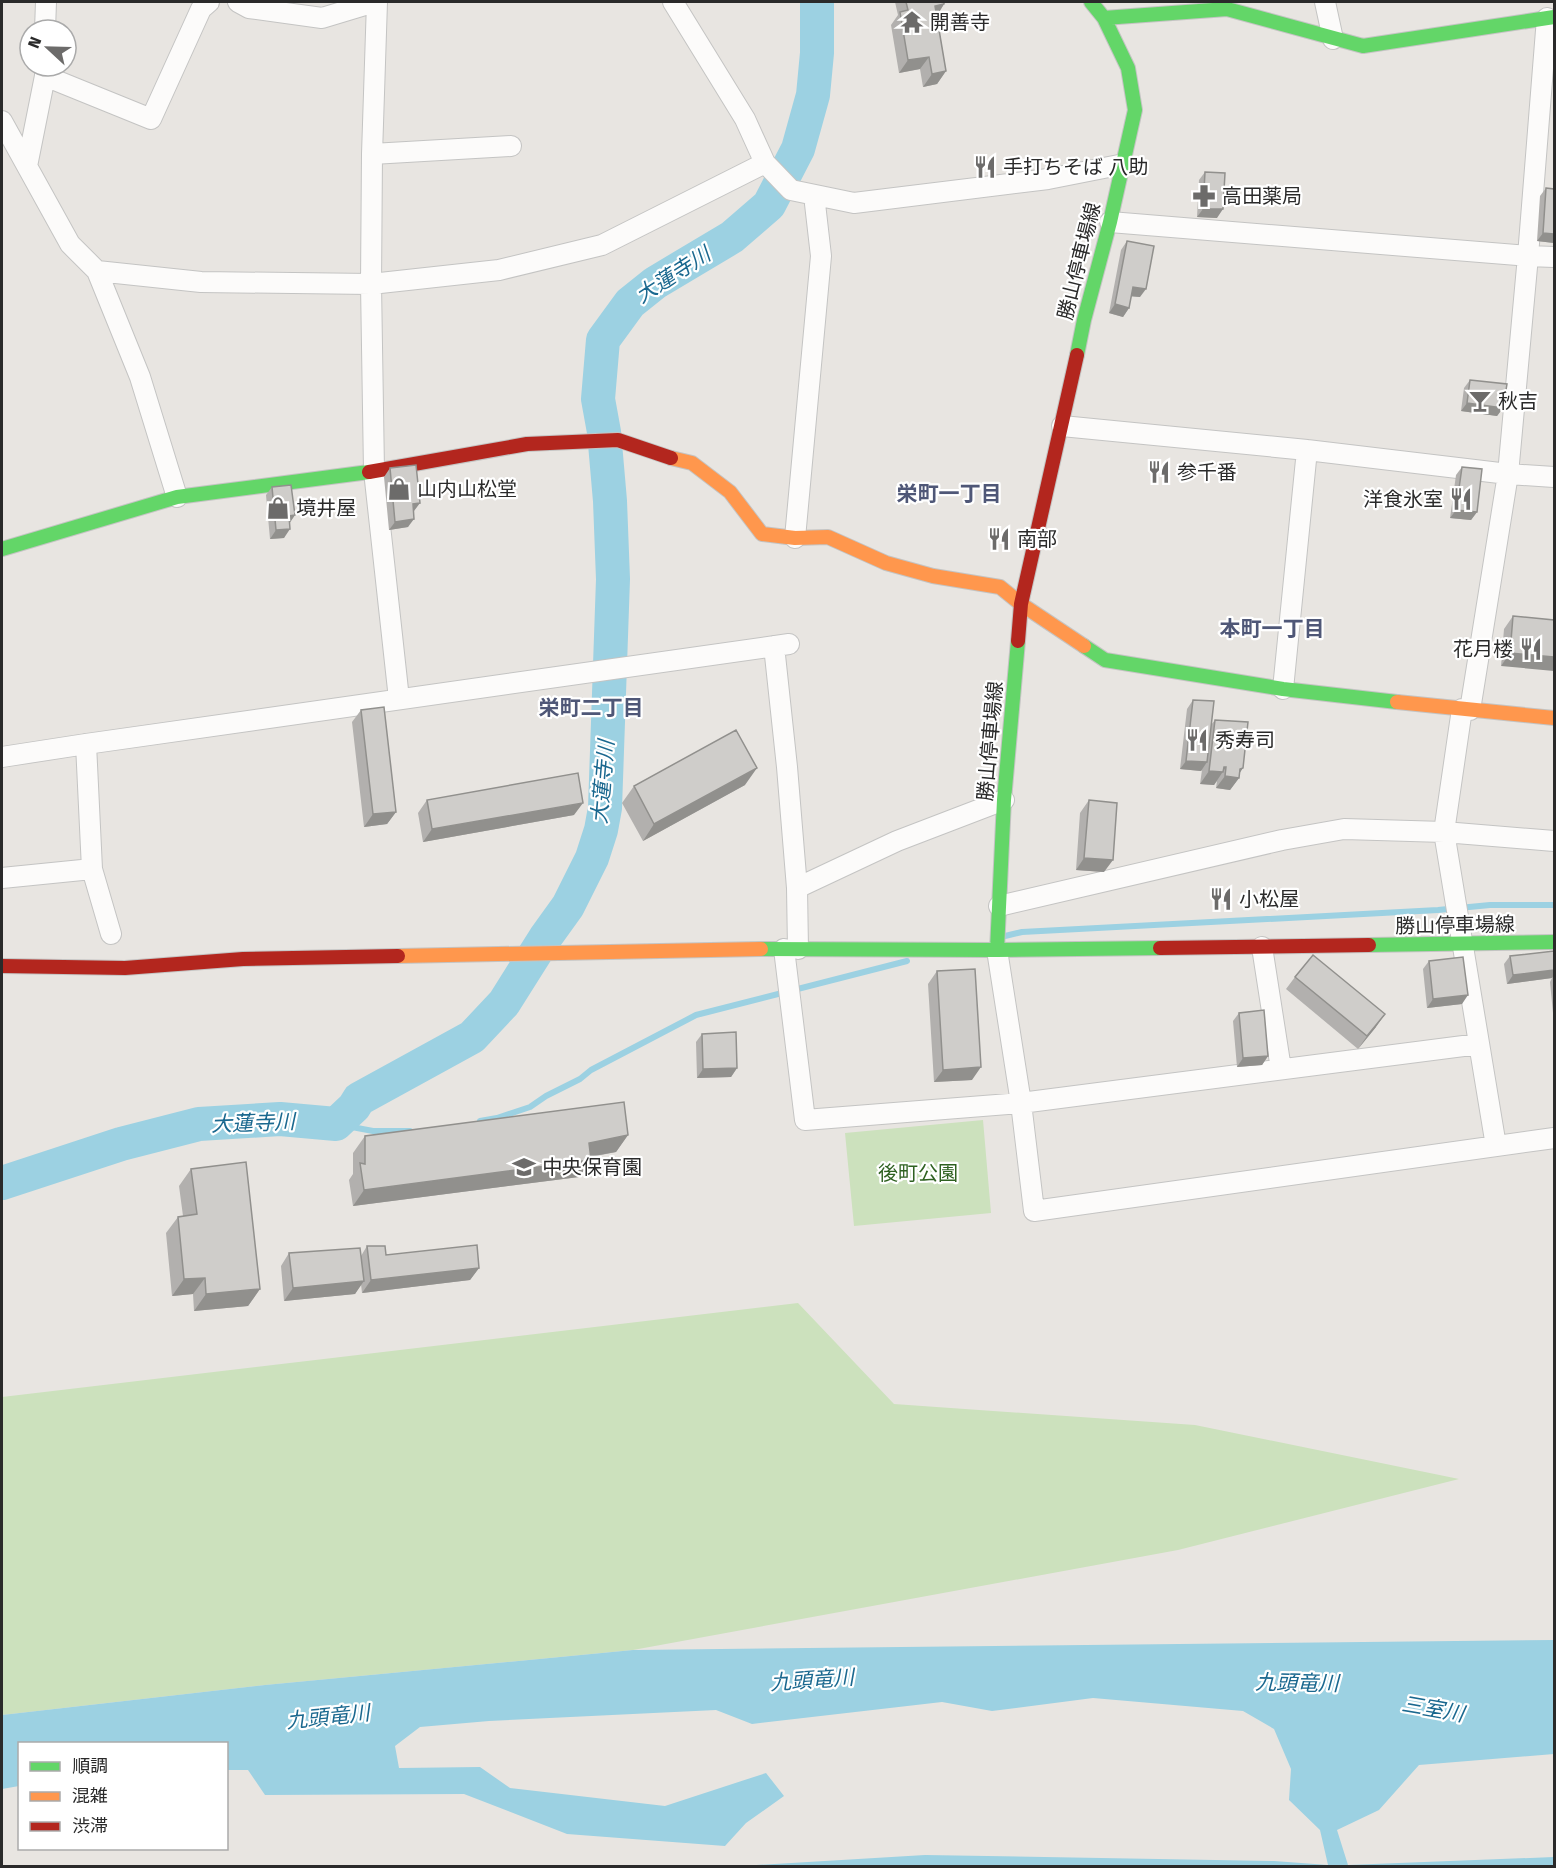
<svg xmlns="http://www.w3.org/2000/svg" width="1556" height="1868" font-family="'Fira Sans','Noto Sans JP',sans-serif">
	<rect width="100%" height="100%" fill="#e8e5e1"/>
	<path fill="#cce1bd" d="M983 1120 991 1213 854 1226 845 1133Z
		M798 1303 894 1404 1195 1425 1459 1479 1178 1550 633 1650 265 1685 2 1715V1397Z"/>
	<path fill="#9cd1e2" d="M1554 1640V1754L1419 1765 1379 1810 1337 1830 1348 1865 1554 1857V1866H740L925 1855 1274 1861 1328 1865 1320 1830 1289 1800 1291 1769 1274 1729 1243 1711 1093 1698 992 1711 942 1702 752 1724 716 1710 489 1721 420 1727 395 1746 399 1768 480 1767 510 1788 665 1806 766 1773 784 1796 746 1823 725 1846 567 1834 464 1794 265 1795 248 1770H227L226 1744H20L19 1786 2 1789V1715L265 1685 633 1650Z"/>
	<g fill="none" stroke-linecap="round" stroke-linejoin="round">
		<path stroke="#9cd1e2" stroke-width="6" d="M1005 936 1022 932 1438 910 1490 905H1554
			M480 1121 497 1118 530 1107 546 1096 580 1079 591 1070 696 1015 907 961
			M336 1124 373 1131H410"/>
		<path stroke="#9cd1e2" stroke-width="34" d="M2 1183 121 1144 199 1124 280 1119 336 1124 354 1107 359 1099 472 1037 504 1003 545 938 568 906 592 858 601 830 605 808 613 579 610 501 604 432 598 399 603 340 630 303 655 283 732 237 769 205 798 149 813 95 817 53V2"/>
		<g stroke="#c4c4c3" stroke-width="22">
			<path id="street" d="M238 2 249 8 322 18 375 2
				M377 2 372 154 371 284 374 471 399 699
				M673 2 745 119 765 163 791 190 854 203 1048 179 1124 164
				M1325 2 1333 39
				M45 30 46 2
				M45 76 151 119 201 9 209 2
				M2 121 70 244 97 271 140 377 177 497
				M372 154 511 146
				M27 166 45 76V66
				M1110 222 1528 256 1554 257
				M97 271 201 282 371 284 499 270 602 245 765 163
				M1062 426 1307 450 1508 474 1554 477
				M795 538 821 256 814 195
				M774 646 787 767 797 888 897 841 1004 800
				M1283 689 1307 450
				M1462 709 1444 832 1496 1146
				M1470 710 1508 474 1528 256 1547 18
				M86 744 92 869 111 934
				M2 757 86 744 789 644
				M2 878 92 869
				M797 888 798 949
				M999 906 1282 840 1344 829 1444 832 1554 841
				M1262 947 1281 1069
				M784 949 805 1120 1021 1103 1479 1044
				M997 950 1021 1103 1034 1211 1554 1138"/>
		</g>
		<g stroke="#c4c4c3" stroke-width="16">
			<path id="fast" d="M1104 18 1227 9 1363 46 1554 17
				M1077 355 1084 320 1110 222 1135 110 1128 68 1104 18 1091 2
				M2 549 177 497 369 472
				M1084 646 1105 660 1283 689 1397 702
				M1369 945 1554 942
				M761 949 997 950 1160 948
				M997 950 1004 800 1018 641"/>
		</g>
		<g stroke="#c4c4c3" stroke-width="16">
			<path id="slow" d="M671 458 692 463 730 492 762 534 795 538 828 537 886 563 933 576 1000 587 1021 604 1084 646
				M1397 702 1554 718
				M398 956 761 949"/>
		</g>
		<g stroke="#c4c4c3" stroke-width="16">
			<path id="jam" d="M369 472 527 444 618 440 671 458
				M1018 641 1021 604 1077 355
				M1160 948 1369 945
				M2 966 125 968 243 959 398 956"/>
		</g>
		<use href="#street" stroke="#fcfbfa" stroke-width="20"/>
		<use href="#fast" stroke="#63d668" stroke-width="14"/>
		<use href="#slow" stroke="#ff974d" stroke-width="14"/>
		<use href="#jam" stroke="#b3261e" stroke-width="14"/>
	</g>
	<path fill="#b2b0ae" d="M895 2H944V4L937 16 946 71 937 84 923 87 920 69 899 73 891 25 898 15Z
		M1205 172 1217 218 1197 217 1199 180Z
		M1546 188 1554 243 1537 241 1540 196Z
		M1127 241 1140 297 1131 296 1129 308 1123 317 1109 313 1121 250Z
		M1470 380 1503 408 1497 416 1461 411 1464 388Z
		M1462 467 1477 512 1471 520 1450 518 1456 475Z
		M390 468 413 511 408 527 389 530 384 477Z
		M272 487 295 515 289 523 284 538 270 539 266 495Z
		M1513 616 1554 620 1501 666 1504 629Z
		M1193 700 1211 725 1215 720 1239 774V778L1230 790 1216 788 1217 781 1214 785 1200 784 1202 770 1201 771 1180 769 1187 709Z
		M361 710 396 812 387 824 364 827 352 722Z
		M745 785 643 841 622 803 634 786Z
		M427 800 574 815 423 842 418 813Z
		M1089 800 1104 872 1076 870 1080 813Z
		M1554 951V1013H1553L1550 982 1552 978 1507 984 1504 964 1510 956Z
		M1429 961 1462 1004 1427 1008 1423 969Z
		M937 971 972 1080 934 1082 928 984Z
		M1295 977 1376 1027 1358 1049 1286 989Z
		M1239 1013 1268 1056 1262 1065 1237 1067 1233 1021Z
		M702 1034 737 1068 731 1077 697 1078 696 1042Z
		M628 1135 616 1152 591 1157V1160L579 1177 353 1206 349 1180 353 1174V1153L365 1136Z
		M191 1169 260 1289 248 1306 194 1311 193 1294 172 1296 166 1233 178 1217 183 1216 179 1186Z
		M367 1246 386 1255 479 1268 470 1280 362 1293 361 1284 355 1294 284 1301 281 1266 289 1253 361 1256Z"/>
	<path fill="#91908d" d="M944 4 936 17 935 6Z
		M929 57 920 69 899 73 908 60Z
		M946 71 937 84 923 87 932 74Z
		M1203 209H1223L1217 218 1197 217Z
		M1543 233 1554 234V243L1537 241Z
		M1133 287 1146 289 1140 297 1127 296Z
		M1115 304 1129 308 1123 317 1109 313Z
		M1467 403 1503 408 1497 416 1461 411Z
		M420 503 414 511 413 504Z
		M1456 510 1477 512 1471 520 1450 518Z
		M295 515 289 524V516Z
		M414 519 408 527 389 530 395 522Z
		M290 529 284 538 270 539 276 530Z
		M1510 653 1554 657V671L1501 666Z
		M1186 761 1207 762 1201 771 1180 769Z
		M1224 767H1226L1214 785 1200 784 1209 771Z
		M757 768 745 785 643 841 654 824Z
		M1243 768 1237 777 1239 778 1230 790 1216 788 1225 776Z
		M583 803 574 815 423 842 432 829Z
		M396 812 387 824 364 827 373 814Z
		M1084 858 1113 860 1104 872 1076 870Z
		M1554 970V975L1552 978 1507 984 1513 975Z
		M1468 995 1462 1004 1427 1008 1433 999Z
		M1385 1014 1376 1027 1358 1049 1367 1036Z
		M1268 1056 1262 1065 1237 1067 1243 1058Z
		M981 1067 972 1080 934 1082 943 1070Z
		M737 1068 731 1077 697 1078 703 1069Z
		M628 1135 616 1152 577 1159 589 1143Z
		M591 1160 579 1177 353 1206 364 1190Z
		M479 1268 470 1280 362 1293 371 1280Z
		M205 1278 193 1294 172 1296 184 1279Z
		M364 1281 355 1294 284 1301 293 1288Z
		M260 1289 248 1306 194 1311 206 1294Z"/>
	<path fill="#cfcdca" stroke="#91908d" stroke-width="1.5" d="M906 2H944V4L935 6 946 71 932 74 929 57 908 60 900 12 908 10Z
		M1205 172 1225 173 1223 209H1203Z
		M1546 188 1554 189V234L1543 233Z
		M1127 241 1154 246 1146 289 1133 287 1129 308 1115 304Z
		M1470 380 1507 384 1503 408 1467 403Z
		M416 465 420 503 413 504 414 519 395 522 390 468Z
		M1462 467 1482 469 1477 512 1456 510Z
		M291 485 295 515 289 516 290 529 276 530 272 487Z
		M1513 616 1554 620V657L1510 653Z
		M1193 700 1214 701 1207 762 1186 761Z
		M384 707 396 812 373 814 361 710Z
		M1215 720 1248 722 1243 768 1240 769 1239 778 1225 776 1226 767H1224L1223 772 1209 771Z
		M736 730 757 768 654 824 634 786Z
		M578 773 583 803 432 829 427 800Z
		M1089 800 1117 803 1113 860 1084 858Z
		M1554 951V970L1513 975 1510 956Z
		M1313 955 1385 1014 1367 1036 1295 977Z
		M1463 957 1468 995 1433 999 1429 961Z
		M975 969 981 1067 943 1070 937 971Z
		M1264 1010 1268 1056 1243 1058 1239 1013Z
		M736 1032 737 1068 703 1069 702 1034Z
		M624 1102 628 1135 589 1143 591 1160 364 1190 360 1163 365 1164V1136Z
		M246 1162 260 1289 206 1294 205 1278 184 1279 178 1217 197 1214 191 1169Z
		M477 1245 479 1268 371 1280 367 1246H385L386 1255Z
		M360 1248 364 1281 293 1288 289 1253Z"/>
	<defs>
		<g id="temple-bare" transform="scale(1.8)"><path d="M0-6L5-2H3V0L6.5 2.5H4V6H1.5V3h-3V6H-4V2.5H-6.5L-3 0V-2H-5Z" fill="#6c6b6a" stroke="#fff" stroke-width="2.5" paint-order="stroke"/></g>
		<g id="restaurant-bare" transform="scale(1.8)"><path d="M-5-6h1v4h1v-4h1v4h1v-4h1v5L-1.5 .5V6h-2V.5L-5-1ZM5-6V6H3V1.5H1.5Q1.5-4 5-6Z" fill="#6c6b6a" stroke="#fff" stroke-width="2.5" paint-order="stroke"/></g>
		<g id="pharmacy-bare" transform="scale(1.8)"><path d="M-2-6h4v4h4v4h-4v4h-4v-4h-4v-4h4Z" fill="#6c6b6a" stroke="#fff" stroke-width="2.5" paint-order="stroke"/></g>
		<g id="bar-bare" transform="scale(1.8)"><path d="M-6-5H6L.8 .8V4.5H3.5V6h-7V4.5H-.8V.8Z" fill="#6c6b6a" stroke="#fff" stroke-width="2.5" paint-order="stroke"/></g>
		<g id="shop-bare" transform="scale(1.8)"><path d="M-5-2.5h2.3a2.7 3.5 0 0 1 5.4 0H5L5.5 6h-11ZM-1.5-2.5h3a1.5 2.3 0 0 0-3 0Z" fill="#6c6b6a" stroke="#fff" stroke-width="2.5" paint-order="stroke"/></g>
		<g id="school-bare" transform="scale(1.8)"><path d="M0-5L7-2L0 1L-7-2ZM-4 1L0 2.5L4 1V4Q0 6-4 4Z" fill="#6c6b6a" stroke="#fff" stroke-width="2.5" paint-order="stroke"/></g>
	</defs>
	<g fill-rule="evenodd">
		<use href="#temple-bare" x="912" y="22"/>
		<use href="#restaurant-bare" x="985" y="167"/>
		<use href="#pharmacy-bare" x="1204" y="196"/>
		<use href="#bar-bare" x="1480" y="401"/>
		<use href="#restaurant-bare" x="1159" y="472"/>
		<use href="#shop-bare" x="399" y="489"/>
		<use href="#restaurant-bare" x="1461" y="499"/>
		<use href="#shop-bare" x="278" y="508"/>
		<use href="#restaurant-bare" x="999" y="539"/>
		<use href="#restaurant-bare" x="1531" y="649"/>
		<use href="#restaurant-bare" x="1197" y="740"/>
		<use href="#restaurant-bare" x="1221" y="899"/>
		<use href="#school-bare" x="524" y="1167"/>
	</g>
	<g text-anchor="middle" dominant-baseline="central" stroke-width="4.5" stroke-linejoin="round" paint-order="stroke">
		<g font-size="20" fill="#2a2a2a" stroke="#fff" text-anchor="start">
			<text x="930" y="22">開善寺</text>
			<text x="1003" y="167">手打ちそば 八助</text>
			<text x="1222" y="196">高田薬局</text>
			<text x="1498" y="401">秋吉</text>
			<text x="1177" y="472">参千番</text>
			<text x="417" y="489">山内山松堂</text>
			<text x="1443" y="499" text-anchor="end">洋食氷室</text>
			<text x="296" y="508">境井屋</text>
			<text x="1017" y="539">南部</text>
			<text x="1513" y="649" text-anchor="end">花月楼</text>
			<text x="1215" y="740">秀寿司</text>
			<text x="1239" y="899">小松屋</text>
			<text x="542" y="1167">中央保育園</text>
		</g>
		<g font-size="20" fill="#2a2a2a" stroke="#fff">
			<text transform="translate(1079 261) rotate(-76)">勝山停車場線</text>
			<text transform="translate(990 741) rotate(-85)">勝山停車場線</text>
			<text transform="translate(1455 925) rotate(-1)">勝山停車場線</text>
		</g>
		<g font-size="20" fill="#2f6121" stroke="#fff">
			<text x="918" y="1173">後町公園</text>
		</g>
		<g font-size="21" font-style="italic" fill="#1a688f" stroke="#fff">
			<text transform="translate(673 275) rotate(-33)">大蓮寺川</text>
			<text transform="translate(603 782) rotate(-85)">大蓮寺川</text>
			<text transform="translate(253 1123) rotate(-2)">大蓮寺川</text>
			<text transform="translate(812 1680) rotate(-4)">九頭竜川</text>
			<text transform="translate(1297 1683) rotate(1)">九頭竜川</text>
			<text transform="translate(1433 1709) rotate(10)">三室川</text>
			<text transform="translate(328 1717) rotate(-6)">九頭竜川</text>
		</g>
		<g font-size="21" font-weight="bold" fill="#4f5777" stroke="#fff">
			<text x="949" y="494">栄町一丁目</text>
			<text x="1272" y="629">本町一丁目</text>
			<text x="591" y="708">栄町二丁目</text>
		</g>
	</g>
	<rect width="1556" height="1868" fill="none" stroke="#2a2a2a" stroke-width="6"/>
	<rect x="18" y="1742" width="210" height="108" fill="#ffffff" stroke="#aaaaaa" stroke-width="1.5"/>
	<rect x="30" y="1762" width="30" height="9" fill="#63d668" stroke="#aaaaaa" stroke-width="1.5"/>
	<text x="72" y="1772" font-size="18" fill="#2a2a2a">順調</text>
	<rect x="30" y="1792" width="30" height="9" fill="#ff974d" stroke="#aaaaaa" stroke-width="1.5"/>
	<text x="72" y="1802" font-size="18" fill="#2a2a2a">混雑</text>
	<rect x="30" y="1822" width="30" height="9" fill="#b3261e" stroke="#aaaaaa" stroke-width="1.5"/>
	<text x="72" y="1832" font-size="18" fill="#2a2a2a">渋滞</text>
	<g transform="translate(48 48) rotate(292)"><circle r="28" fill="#ffffff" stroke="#aaaaaa" stroke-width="1.5"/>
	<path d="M0-4.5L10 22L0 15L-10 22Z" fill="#6c6b6a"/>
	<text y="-9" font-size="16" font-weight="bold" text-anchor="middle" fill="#2a2a2a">N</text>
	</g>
</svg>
